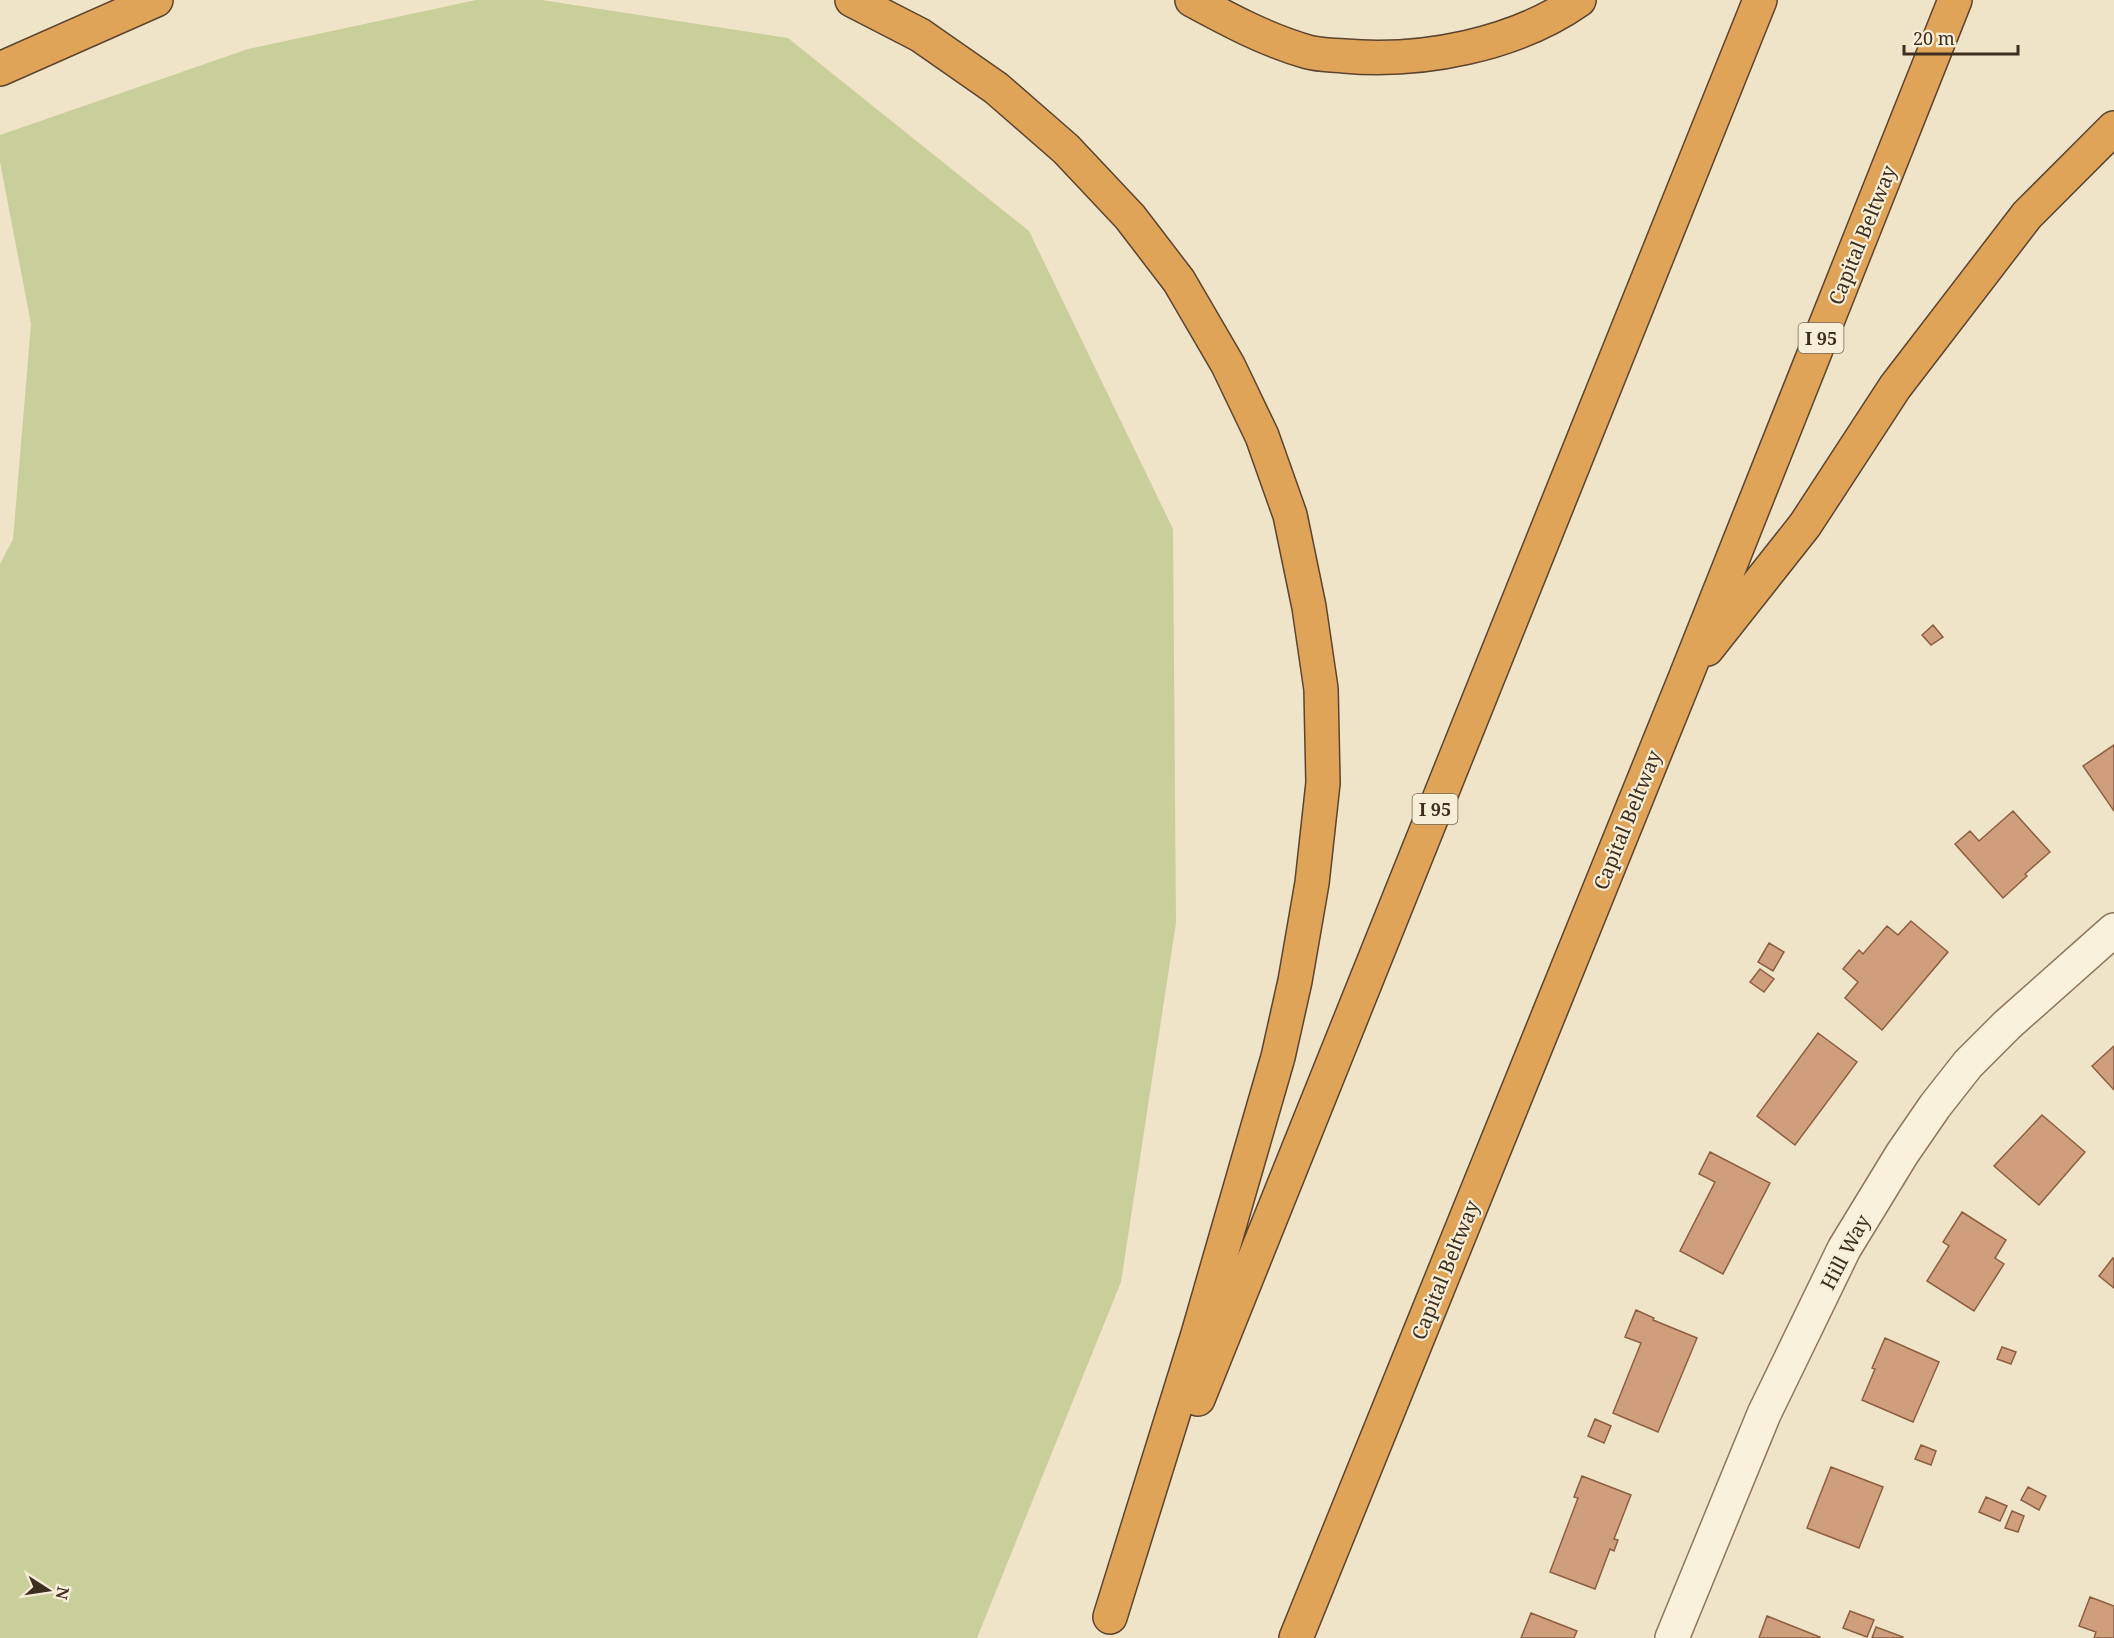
<svg xmlns="http://www.w3.org/2000/svg" width="2114" height="1638" font-family="'Noto Serif',serif">
	<rect width="100%" height="100%" fill="#f0e4c8"/>
	<path fill="#c9cf9b" d="M476 0H542L788 38 1029 231 1173 529 1176 923 1121 1282 977 1638H0V564L13 539 31 324 0 162V135L248 49Z"/>
	<path fill="#cf9f7d" stroke="#8d5f41" stroke-width="1.5" d="M1933 625 1943 637 1931 645 1922 635Z
		M2114 745V811L2083 766Z
		M2013 811 2050 852 2025 874 2027 876 2003 898 1955 844 1970 831 1979 841Z
		M1911 921 1948 952 1882 1030 1845 998 1858 982 1843 969 1859 950 1863 954 1887 926 1898 935Z
		M1769 943 1784 952 1773 971 1758 962Z
		M1760 969 1774 979 1764 992 1750 982Z
		M1818 1033 1857 1062 1795 1145 1757 1116Z
		M2114 1046V1090L2092 1066Z
		M2042 1115 2085 1152 2039 1205 1994 1166Z
		M1710 1152 1770 1183 1723 1274 1680 1251 1715 1182 1699 1174Z
		M1962 1212 2006 1240 1995 1258 2004 1264 1974 1311 1927 1281 1949 1246 1943 1242Z
		M2113 1258 2114 1259V1288L2099 1276Z
		M1636 1310 1654 1318 1653 1320 1697 1338 1658 1432 1613 1413 1641 1343 1625 1337Z
		M1885 1338 1939 1362 1913 1422 1862 1400 1875 1369 1872 1368Z
		M2002 1347 2016 1352 2011 1364 1997 1359Z
		M1595 1419 1611 1426 1604 1443 1588 1436Z
		M1921 1445 1936 1451 1931 1465 1915 1459Z
		M1831 1467 1883 1487 1859 1548 1807 1528Z
		M1582 1476 1631 1495 1614 1539 1618 1540 1614 1551 1610 1549 1595 1589 1550 1572 1578 1498 1574 1497Z
		M2028 1487 2046 1496 2039 1510 2021 1500Z
		M1986 1497 2007 1506 2000 1521 1979 1512Z
		M2012 1511 2024 1516 2018 1532 2005 1528Z
		M2090 1597 2114 1606V1638H2094L2096 1632 2079 1626Z
		M1850 1611 1874 1620 1867 1637 1843 1628Z
		M1531 1613 1577 1631 1574 1638H1521Z
		M1767 1616 1820 1637V1638H1759Z
		M1876 1627 1903 1637V1638H1872Z"/>
	<g fill="none" stroke-linecap="round" stroke-linejoin="round">
		<g stroke="#8d765c" stroke-width="36">
			<path id="minor" d="M1672 1638 1764 1414 1844 1249 1902 1154 1935 1106 1968 1064 2007 1025 2114 930"/>
		</g>
		<g stroke="#5b4430" stroke-width="36">
			<path id="highway" d="M852 0 920 35 996 88 1066 149 1130 217 1179 281 1228 365 1262 436 1290 515 1309 607 1321 689 1323 783 1312 883 1295 981 1278 1057 1198 1334 1110 1617
				M1192 0C1229 20 1266 40 1308 52 1319 55 1332 55 1344 56 1421 63 1515 45 1579 0
				M0 69 156 0
				M1707 649 1805 525 1895 387 2027 215 2114 128
				M1198 1399 1760 0
				M1296 1638 1686 676 1955 0"/>
		</g>
		<use href="#minor" stroke="#faf1dc" stroke-width="33"/>
		<use href="#highway" stroke="#e0a458" stroke-width="33"/>
	</g>
	<g text-anchor="middle" dominant-baseline="central" stroke-width="4.5" stroke-linejoin="round" paint-order="stroke">
		<g fill="#f7eed8" stroke="#756857" stroke-width="1.5">
			<rect x="1798.5" y="323" width="45" height="30" rx="4.5"/>
			<rect x="1412.5" y="794" width="45" height="30" rx="4.5"/>
		</g>
		<g font-size="18" font-weight="bold" fill="#3d2e20">
			<text x="1821" y="338">I 95</text>
			<text x="1435" y="809">I 95</text>
		</g>
		<g font-size="20" fill="#3d2e20" stroke="#f7eed8">
			<text transform="translate(1862 235) rotate(-68)">Capital Beltway</text>
			<text transform="translate(1627 820) rotate(-68)">Capital Beltway</text>
			<text transform="translate(1845 1252) rotate(-62)">Hill Way</text>
			<text transform="translate(1445 1270) rotate(-68)">Capital Beltway</text>
		</g>
	</g>
	<g transform="translate(48 1590) rotate(102)" stroke="#f7eed8" stroke-width="4.5" paint-order="stroke">
	<path d="M0-4.5L10 22L0 15L-10 22Z" fill="#3d2e20"/>
	<text y="-9" font-size="16" font-weight="bold" text-anchor="middle" fill="#3d2e20">N</text>
	</g>
	<path d="M1904 45v9h114v-9" fill="none" stroke="#3d2e20" stroke-width="3"/>
	<text x="1913" y="45" font-size="18" fill="#3d2e20" stroke="#f7eed8" stroke-width="4.5" paint-order="stroke">20 m</text>
</svg>
